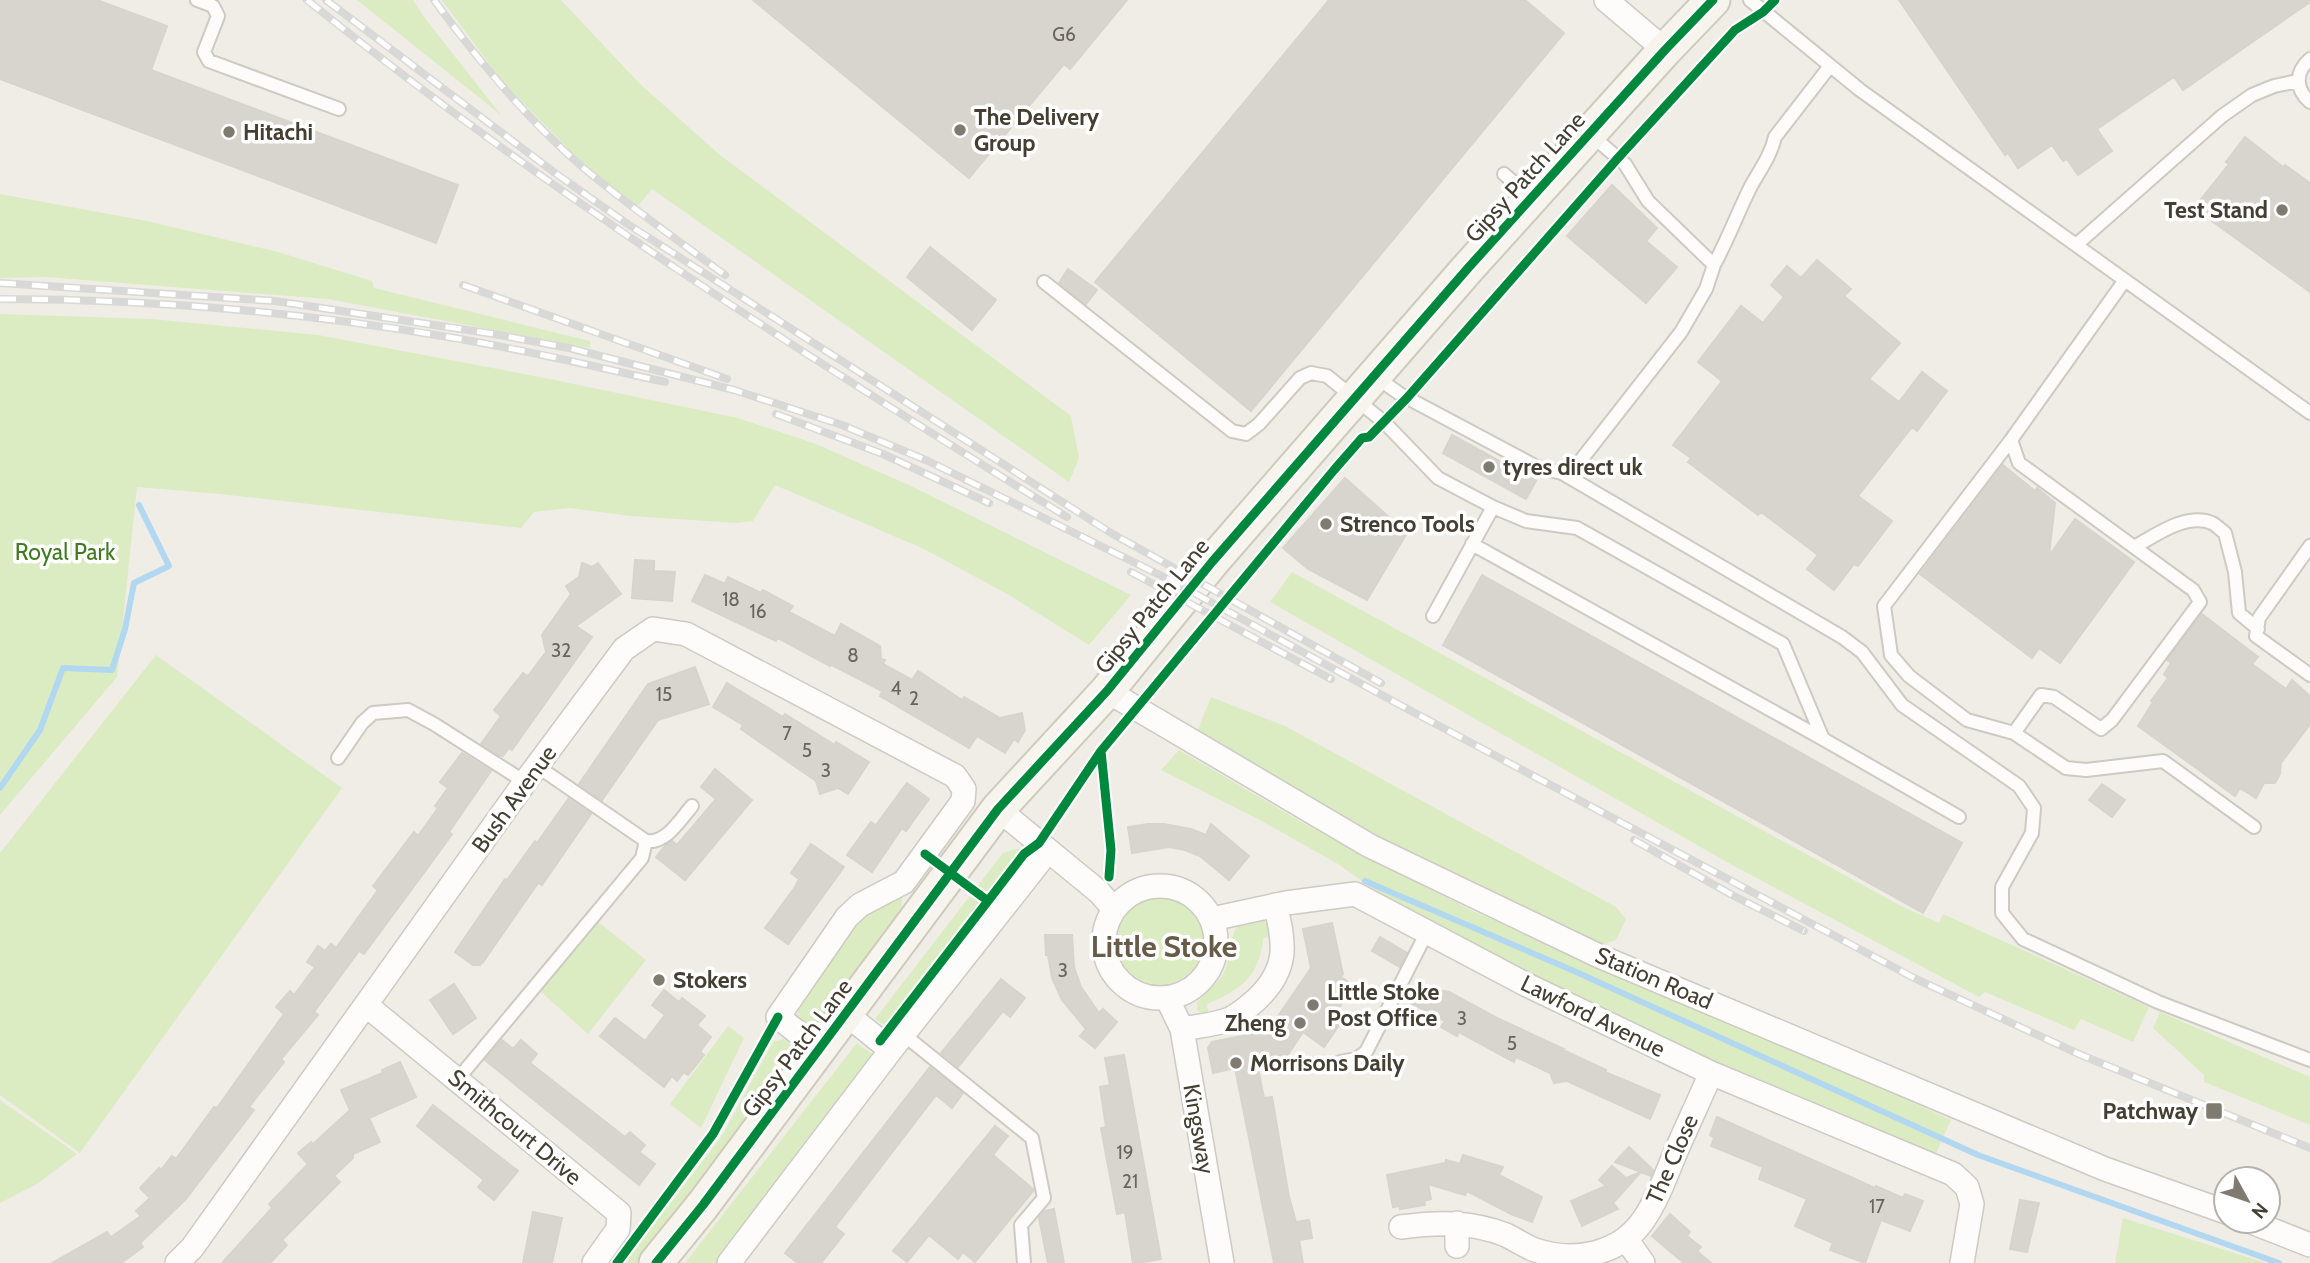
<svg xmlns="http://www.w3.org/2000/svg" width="2310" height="1263" font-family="Cabin,sans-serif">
	<rect width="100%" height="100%" fill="#efede6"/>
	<path fill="#dbecc3" d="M357 0H413L424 17 501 115Z
		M442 0H561L639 83 720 155 1071 416 1079 458 1069 482 652 189 637 207 576 157 501 80Z
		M0 194 147 221 278 252 372 281 374 288 590 341V348L328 299 46 277 0 278Z
		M0 314 151 319 318 335 545 378 738 418 816 444 911 486 1131 595 1089 645 1009 595 924 549 775 485 753 521 737 523 631 516 569 508 534 512 521 528 220 494 137 487 117 677 0 815Z
		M1292 572 1901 906 1939 923 1943 914 2149 1007 2133 1042 2081 1019 2074 1030 1985 992 1979 997 1734 866 1270 602Z
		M156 655 342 788 80 1153 0 1095V853Z
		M1211 697 1285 726 1616 907 1626 919 1616 940 1604 944 1570 930 1358 828 1197 732Z
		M1179 750 1298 820 1475 912 1825 1062 1951 1120 1933 1160 1526 979 1395 905 1338 864 1258 819 1161 770Z
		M1020 848 1023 864 895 1032 875 1019 1003 853Z
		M902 896 901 915 815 1030 797 1016 803 994 859 920Z
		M1114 943a46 46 0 1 1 92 0a46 46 0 1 1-92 0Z
		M1263 919 1275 933 1263 939C1259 977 1241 990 1207 1004L1209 1016 1204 1015 1197 1010V1003C1207 990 1223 981 1227 964 1232 948 1229 936 1240 922Z
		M597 921 646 960 588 1034 539 990Z
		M2160 1012 2310 1077V1125L2204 1082V1075L2153 1028Z
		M728 1026 744 1038 701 1128 670 1104Z
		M784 1039 800 1051 642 1263H629L627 1260 722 1136 773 1042Z
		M857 1043 876 1057 721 1263H685Z
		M0 1100 77 1154 37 1184 0 1203Z
		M2123 1218 2266 1263H2115Z"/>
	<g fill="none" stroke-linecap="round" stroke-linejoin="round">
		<path stroke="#b2d7f1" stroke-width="6" d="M0 788 40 730 63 668 112 670 125 629 134 583 169 566 139 505
			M1365 881 1574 971 1978 1155 2279 1263"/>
	</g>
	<path fill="#d8d5cf" stroke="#d7d4cc" stroke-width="2" d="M0 0H97L167 26 151 70 458 185 436 243 0 79Z
		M753 0H1127L1070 69 1064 64 969 178Z
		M1329 0H1525L1564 33 1251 411 1095 282Z
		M1899 0H2310V2L2183 90 2174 77 2097 129 2112 151 2078 175 2067 159 2063 161 2052 145 2018 168 2008 153 2005 155Z
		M2245 137 2283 167 2285 165 2310 183V292L2194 208 2229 164 2226 162Z
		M1612 185 1657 228 1646 241 1677 267 1646 303 1567 236Z
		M930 247 996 300 972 330 907 277Z
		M1817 260 1851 289 1844 296 1900 343 1869 379 1899 402 1922 372 1947 391 1917 431 1912 427 1858 496 1892 521 1858 566 1854 564 1834 590 1807 569 1818 555 1761 512 1758 515 1688 462 1691 458 1673 445 1722 381 1698 362 1741 306 1763 323 1784 297 1771 285 1787 266 1801 278Z
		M1068 269 1097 290 1086 304 1059 283Z
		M1452 435 1536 481 1526 499 1443 453Z
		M2003 465 2035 491 2037 488 2055 503 2049 556 2075 519 2134 562 2060 663 2039 648 2032 658 1920 574Z
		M1345 478 1407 533 1367 600 1308 569 1283 548Z
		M635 560 654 561V571L675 572 672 601 632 598Z
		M582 563 592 567 598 563 621 594 576 626 592 637 512 750 509 748 503 756H501L481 744 501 716 494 710 523 673 528 676 546 652 542 635 571 594 566 586 579 577Z
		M705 575 725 584 728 577 761 593 763 590 793 606 789 612 835 636 841 624 880 646 881 659 885 660 883 664 912 680 918 671 962 700 964 697 1000 718 1022 713 1025 730 1018 742 1014 739 1005 753 977 736 969 748 880 696 882 691 830 664V666L778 638 776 641 692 601Z
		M1482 575 1962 843 1923 913 1443 645Z
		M2202 614 2258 657 2252 664 2286 689 2292 680 2310 696V724L2281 763 2280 774 2275 783H2264L2256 798 2240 788 2235 796 2138 726 2153 702 2151 701 2168 678 2164 674 2171 663 2167 660Z
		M695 667 709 704 658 720 602 800 579 784 648 684Z
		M727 683 783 717 785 714 835 745 836 742 869 762 848 794 838 788 820 794 816 781 741 729 743 725 713 707Z
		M462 753 491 771 449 832 452 834 440 851 364 954 359 951 314 1012 318 1015 281 1059 284 1062 249 1107 254 1110 185 1200 140 1243 143 1247 121 1263H52L107 1232 111 1237 141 1216 136 1211 150 1198 140 1188 159 1168 161 1170 172 1156 176 1159 214 1107 217 1108 284 1014 276 1007 290 991 294 995 315 967 307 962 318 946 325 951 331 944 336 948 378 890 373 886 414 832 418 836 438 808 435 806 448 788 440 782Z
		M715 769 752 800 685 880 656 857 665 846 672 841 677 845 716 799 701 787Z
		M907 783 929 799 906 831 902 828 872 872 847 855 871 822 876 825Z
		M2102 784 2125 800 2112 817 2089 800Z
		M569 798 591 814 542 885 538 883 483 962 480 965H473L455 952 505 879 507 880 535 841 537 843Z
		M1148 824H1164L1191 829 1206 835 1211 824 1249 856 1229 880 1200 856 1185 850 1169 847 1132 853 1128 827Z
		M811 844 844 867 788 944 765 928 795 887 799 879 791 873Z
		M1332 923 1343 974 1341 977 1354 986 1338 1009 1346 1015 1324 1047 1303 1032 1285 1059 1257 1064 1264 1098 1272 1097 1289 1197 1296 1222 1309 1220 1312 1238 1299 1240 1303 1263H1274L1235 1068 1213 1073 1208 1048 1212 1042 1268 1031 1311 968 1303 929Z
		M1045 935H1072L1074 967 1081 987 1099 1013 1103 1009 1117 1022 1095 1048 1080 1036 1086 1029 1062 1000 1052 978 1048 955H1046Z
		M1380 937 1407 953 1400 967 1372 951Z
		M1001 979 1025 998 1010 1017 1003 1011 958 1067 941 1053Z
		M454 984 476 1018 453 1034 430 1000Z
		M1410 985 1449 992 1499 1019 1564 1049 1563 1050 1606 1070 1605 1072 1660 1095 1650 1119 1567 1081 1554 1083 1550 1073 1516 1057 1514 1062 1459 1032 1457 1036 1441 1027 1445 1021 1403 999Z
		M664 990 679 1002 682 998 705 1016 697 1025 711 1037 700 1052 704 1055 688 1075 684 1072 677 1081 672 1076 664 1087 600 1036 615 1018 645 1041 665 1015 652 1005Z
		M502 1040 513 1049 521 1040 537 1054 530 1063 625 1137 630 1132 645 1145 639 1152 655 1164 639 1185 485 1060Z
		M1124 1055 1161 1259 1138 1263H1133L1125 1212 1117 1214 1101 1128 1106 1127 1100 1087 1110 1085 1105 1058Z
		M400 1062 416 1097 369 1118 380 1142 353 1154V1158L334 1176 340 1182 282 1240 287 1245 270 1263H222L272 1208 269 1204 308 1164 298 1153 311 1142 313 1144 350 1110 341 1090 383 1073 382 1070Z
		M930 1067 963 1093 952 1108 936 1095 835 1227 844 1234 821 1263H798L785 1253Z
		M433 1105 518 1171 494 1200 478 1187 484 1180 417 1126Z
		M1717 1117 1875 1188 1876 1186 1903 1198 1905 1194 1923 1201 1910 1231 1881 1220 1865 1263 1830 1250 1833 1243 1795 1226 1807 1199 1759 1179 1763 1167 1711 1146 1714 1138 1710 1135Z
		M995 1126 1008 1136 993 1155 1034 1190 975 1262 963 1252 958 1259 929 1235 907 1262 893 1251Z
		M1629 1147 1653 1170 1651 1176 1641 1172 1613 1203 1618 1209 1582 1226 1571 1201 1606 1186 1599 1180 1612 1166 1626 1178 1641 1172 1615 1162Z
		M1463 1155 1503 1167 1499 1175 1542 1197 1532 1222 1511 1214 1467 1191 1465 1195 1428 1184 1431 1199 1424 1201 1425 1205 1400 1209V1206L1393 1207 1387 1175 1445 1163 1446 1160 1460 1164Z
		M2020 1200 2039 1203 2027 1252 2010 1249Z
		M1054 1209 1064 1263H1048L1039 1218 1045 1211Z
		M533 1212 562 1218 552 1263H523Z
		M1670 1214 1690 1232 1687 1236 1701 1247 1697 1251 1711 1263H1684L1652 1236Z"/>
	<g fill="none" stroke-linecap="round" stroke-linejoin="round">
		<g stroke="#cdcac4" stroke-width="16">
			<path id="lane" d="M197 0 213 6 218 16 204 52 209 61 339 109
				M1750 0 1860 90 2310 413
				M2310 59C2295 72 2295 89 2310 102
				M1591 135 1625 164 1648 201 1714 265C1728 239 1738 212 1751 186 1760 170 1771 155 1775 137L1830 66
				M1504 174 1529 196
				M2076 245 2222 116 2252 95 2274 86 2298 81
				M1044 282 1232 431 1246 434 1259 424 1300 378 1311 373 1327 376 1384 422 1438 478 1493 507 1433 616
				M1376 377 1400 394 1539 468 1562 473 1574 469 1681 332 1706 289 1714 265
				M2011 440 1884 606 1891 655 1909 676 1967 720 2014 733 2066 768 2086 770 2163 761 2254 827
				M1562 473 1842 637 1862 652 1902 705 2019 786 2034 808 2032 833 2002 887V913L2023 939 2158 1002 2310 1060
				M1493 507 1526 521 1577 528 1783 644 1823 739 1959 817
				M1472 544 1823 739
				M2310 546 2259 618 2256 636 2310 675
				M2134 547C2155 536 2186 512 2212 523 2216 525 2221 530 2225 533L2235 572 2239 613 2258 629
				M2014 733 2041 695 2054 697 2101 729 2112 720 2200 602 2193 590 2019 463 2011 440 2125 280
				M338 758 362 723 373 713 408 710 434 724 525 782
				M537 766 646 841C666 844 680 820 692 806
				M903 1034 1032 1138 1044 1198 1021 1225 1024 1263
				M1340 1062 1356 1059 1366 1052 1427 932
				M457 1080 642 858 646 841"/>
		</g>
		<g stroke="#cdcac4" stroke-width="26">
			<path id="street" d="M1606 0 1665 50
				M1107 691 1370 846 1599 956 2105 1169 2226 1212
				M998 809 1099 892 1114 909
				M1104 942a56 56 0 1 1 112 0a56 56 0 1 1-112 0Z
				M1212 919 1286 903 1355 894 1527 985 1711 1073 1953 1174 1967 1187 1972 1204 1962 1263
				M1167 998 1182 1029 1222 1263
				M366 1005 619 1213 618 1229 594 1263
				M846 1014 891 1050
				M1182 1029C1197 1026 1215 1025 1230 1019 1240 1014 1248 1007 1256 1000 1288 970 1286 944 1275 905
				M2249 1221 2310 1245
				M1457 1223V1246
				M1401 1227C1438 1222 1470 1221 1506 1235 1516 1240 1525 1246 1535 1250 1574 1263 1620 1255 1644 1219 1657 1200 1665 1178 1674 1156 1686 1128 1699 1101 1711 1073
				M1626 1239 1643 1263
				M177 1263 192 1248 525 782 624 649 653 629 686 634 955 776 964 789 963 801 904 882 860 905 847 917 778 1017 820 1050
				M729 1263 891 1050 1048 851"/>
		</g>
		<g stroke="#cfcabc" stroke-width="37">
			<path id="secondary" d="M656 1263 703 1205 998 809 1107 691 1212 562 1469 267 1665 50 1713 0"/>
		</g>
		<use href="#lane" stroke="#fdfcfb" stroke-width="12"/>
		<use href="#street" stroke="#fdfcfb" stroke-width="23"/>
		<use href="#secondary" stroke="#f6f4ed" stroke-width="33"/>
		<g stroke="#d8d8d7" stroke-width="8">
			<path id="rail" d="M307 0C546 192 807 357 1067 517
				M326 0 555 173 629 225 1111 533 1381 683
				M434 0C477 59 525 117 580 165 626 204 676 239 725 275
				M0 283 275 301 494 334 569 348 734 390 842 425 928 461 1172 581 1415 713 1914 978 2081 1055 2310 1148
				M463 285 727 379
				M0 299C149 299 301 312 448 337 521 349 593 366 665 382
				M776 414 883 454 989 503
				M1131 572 1331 679
				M1634 840 1734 896 1804 931"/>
		</g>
		<use href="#rail" stroke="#fff" stroke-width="5" stroke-dasharray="16" stroke-linecap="butt"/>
		<g stroke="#fff" stroke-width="13">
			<path id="cycleway" d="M1101 751 1111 850 1109 877
				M925 854 988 901 1024 854 1039 843 1101 751 1334 470 1362 438 1369 437 1407 398 1618 158 1735 30 1763 12 1775 0
				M880 1041 988 901
				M617 1263 713 1134 778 1017
				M656 1263 703 1205 998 809 1107 691 1212 562 1469 267 1665 50 1713 0"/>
		</g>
		<use href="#cycleway" stroke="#00873e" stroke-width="9"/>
	</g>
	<g fill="#807b71" stroke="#fff" stroke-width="2.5">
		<circle cx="960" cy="130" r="7"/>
		<circle cx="229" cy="132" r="7"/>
		<circle cx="2282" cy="210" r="7"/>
		<circle cx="1489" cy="467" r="7"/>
		<circle cx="1326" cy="524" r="7"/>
		<circle cx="659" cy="980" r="7"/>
		<circle cx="1313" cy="1005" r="7"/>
		<circle cx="1300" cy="1023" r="7"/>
		<circle cx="1236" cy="1063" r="7"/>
		<rect x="2205" y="1102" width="18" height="18" rx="3.5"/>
	</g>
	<g text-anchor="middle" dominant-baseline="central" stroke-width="7" stroke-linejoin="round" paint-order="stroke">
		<g font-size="19" fill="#6a645a">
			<text x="1064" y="34">G6</text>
			<text x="731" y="599">18</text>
			<text x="758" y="611">16</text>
			<text x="561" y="650">32</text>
			<text x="853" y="655">8</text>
			<text x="896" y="688">4</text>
			<text x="664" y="694">15</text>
			<text x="914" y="698">2</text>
			<text x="787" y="733">7</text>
			<text x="807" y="750">5</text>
			<text x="826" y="770">3</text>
			<text x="1063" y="970">3</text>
			<text x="1462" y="1018">3</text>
			<text x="1512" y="1043">5</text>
			<text x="1125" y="1152">19</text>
			<text x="1130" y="1181">21</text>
			<text x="1877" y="1206">17</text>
		</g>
		<g font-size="23" font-weight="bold" fill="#453e32" stroke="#fff" text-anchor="start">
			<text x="974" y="117">The Delivery<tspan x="974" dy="26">Group</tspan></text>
			<text x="243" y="132">Hitachi</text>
			<text x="2268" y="210" text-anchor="end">Test Stand</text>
			<text x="1503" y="467">tyres direct uk</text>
			<text x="1340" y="524">Strenco Tools</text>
			<text x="673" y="980">Stokers</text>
			<text x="1327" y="992">Little Stoke<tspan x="1327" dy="26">Post Office</tspan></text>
			<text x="1286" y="1023" text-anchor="end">Zheng</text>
			<text x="1250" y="1063">Morrisons Daily</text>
			<text x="2198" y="1111" text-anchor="end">Patchway</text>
		</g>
		<g font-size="23" fill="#453e32" stroke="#fff">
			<text transform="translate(1525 177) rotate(-48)">Gipsy Patch Lane</text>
			<text transform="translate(1152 606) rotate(-51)">Gipsy Patch Lane</text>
			<text transform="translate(514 799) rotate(-54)">Bush Avenue</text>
			<text transform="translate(1654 978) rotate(23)">Station Road</text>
			<text transform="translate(1593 1016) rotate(26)">Lawford Avenue</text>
			<text transform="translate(797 1048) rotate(-53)">Gipsy Patch Lane</text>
			<text transform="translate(515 1127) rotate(40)">Smithcourt Drive</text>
			<text transform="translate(1199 1129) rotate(80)">Kingsway</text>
			<text transform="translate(1672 1159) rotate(-66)">The Close</text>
		</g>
		<g font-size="23" fill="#427a22" stroke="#fff">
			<text x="65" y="552">Royal Park</text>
		</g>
		<g font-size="30" font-weight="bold" fill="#685c49" stroke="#fff">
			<text x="1164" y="946">Little Stoke</text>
		</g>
	</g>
	<g transform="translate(2247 1200) rotate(130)"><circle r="33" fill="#ffffff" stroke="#b5b2ad" stroke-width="2"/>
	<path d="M0-5L12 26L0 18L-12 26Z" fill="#807b71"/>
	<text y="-10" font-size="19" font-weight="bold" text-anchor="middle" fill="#453e32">N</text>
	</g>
</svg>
